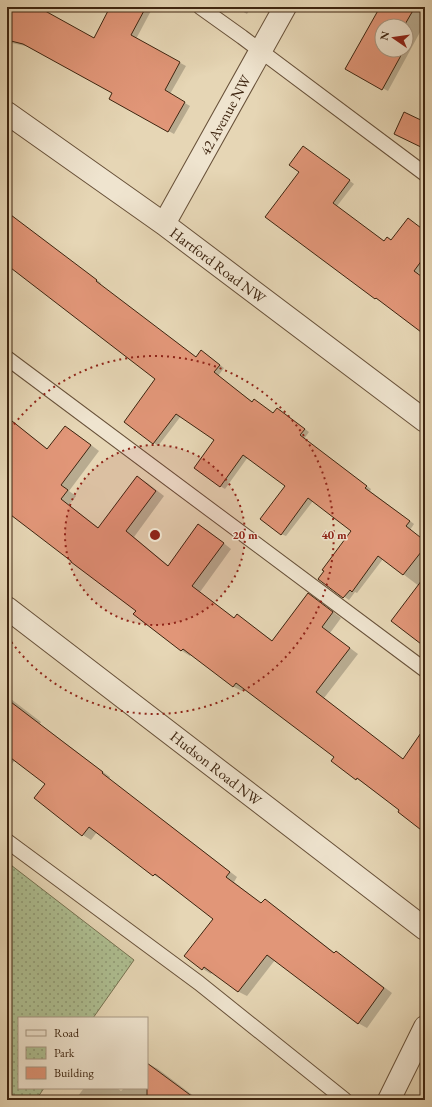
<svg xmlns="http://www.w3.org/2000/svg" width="432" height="1107" font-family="'EB Garamond',serif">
	<defs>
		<pattern id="park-dots" width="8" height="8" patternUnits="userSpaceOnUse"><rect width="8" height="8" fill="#aebf92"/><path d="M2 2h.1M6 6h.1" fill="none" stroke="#8f9b76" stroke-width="1.8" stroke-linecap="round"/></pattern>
	</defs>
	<rect width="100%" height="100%" fill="#e6d6b5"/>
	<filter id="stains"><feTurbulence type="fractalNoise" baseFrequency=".005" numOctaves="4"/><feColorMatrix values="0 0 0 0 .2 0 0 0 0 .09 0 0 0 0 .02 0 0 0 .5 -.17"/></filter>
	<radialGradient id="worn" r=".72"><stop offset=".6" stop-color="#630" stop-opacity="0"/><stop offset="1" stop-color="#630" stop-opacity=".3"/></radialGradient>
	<path fill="url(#park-dots)" stroke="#767251" d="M7 862 134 960 93 1018H19V1088H44L36 1100H7Z"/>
	<path fill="#0003" fill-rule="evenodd" d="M7 7H41V10L94 40 111 7H153L136 39 186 66 170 94 190 106 174 134 110 98 113 93 30 47 7 42Z
		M235 7H251L247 14Z
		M382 7H425V23L388 91 347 69ZM382 26H406V50H382Z
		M308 150 354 184 337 206 385 242 391 241 425 231V265L418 274 425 279V334L380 300V301L375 298 301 172Z
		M7 213 101 283 100 285 197 358 206 354 224 368 218 376 253 402 274 414 282 412 309 432 304 439 371 489 370 491 414 524 410 530 425 541V642L419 586 383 559 357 593 355 592 349 600 319 579 353 530 313 501 286 536 281 534 286 486 248 457 225 489 220 486 216 440 181 416 158 446 125 422 157 379 7 264Z
		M7 417 48 449 65 427 74 432 99 451 69 491 76 496 69 505 99 528 137 477 146 482 164 496 134 537 169 566 198 526 207 530 231 549 200 592 235 619 246 621 273 641 308 594 316 599 341 618 330 633 358 654 324 698 404 760 425 748V831L401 810 332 761 335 757 244 689 242 691 234 687 191 654 190 656 182 651 134 614 137 610 7 511Z
		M7 696 41 722 40 724 110 777 109 779 237 877 234 882 262 904 273 905 335 953 344 957 392 993 367 1028 358 1023 275 960 247 996 239 992 213 972 211 974 203 969 186 956 214 918 162 880 154 875 97 832 91 840 83 835 46 784 15 760 7 770Z
		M147 1063 158 1069 199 1100H75L84 1088H117L121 1091 124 1088H147Z"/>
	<path fill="#e19678" stroke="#3e2510" d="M7 7H38L94 38 110 7H146L131 35 180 62 165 90 185 102 168 132 109 99 112 93 23 44 7 40Z
		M380 7H415L404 26H382V50H404L382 90 345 69Z
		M404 112 425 122V149L394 134Z
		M303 146 350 180 333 203 384 241 387 237 391 240 408 218 425 231V256L414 271 425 279V335L376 298 375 299 265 217 299 172 289 165Z
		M7 212 97 280 96 281 196 357 201 350 220 365 214 372 252 402 254 399 273 413 277 408 305 429 300 435 367 486 365 488 410 521 406 526 425 541V547L403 575 378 556 352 592 350 590 343 598 318 579 324 571 322 570 351 531 308 498 281 535 260 519 285 486 243 455 220 487 194 468 214 440 176 414 153 444 124 422 155 379 7 265Z
		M7 417 47 449 65 426 91 445 61 485 68 490 61 499 98 528 137 476 156 491 126 531 168 566 198 524 224 543 192 586 234 618 237 614 272 641 308 593 333 612 322 627 350 648 316 692 403 759 425 727V833L398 812 399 810 357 778 356 780 331 761 334 757 236 683 233 687 183 649 181 651 133 614 136 611 71 562V561L7 512Z
		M425 576V647L391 621Z
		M7 699 66 744 103 772 102 773 230 872 226 877 261 903 265 899 334 953 336 951 384 988 358 1024 267 955 238 992 204 967 202 970 184 956 213 919 155 874 153 876 89 827 82 836 34 798 45 784 7 755Z
		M147 1063 197 1100H147Z"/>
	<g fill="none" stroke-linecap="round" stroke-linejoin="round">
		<g stroke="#685139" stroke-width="16">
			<path id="service" d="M200 7 242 37 425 174
				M7 358 425 670
				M7 841 199 983 345 1100"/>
		</g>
		<g stroke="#685139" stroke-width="24">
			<path id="minor" d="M7 113 164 224 425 421
				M164 224 285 7
				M7 608 425 929
				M389 1100 425 1027"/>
		</g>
		<use href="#service" stroke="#efe4cf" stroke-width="14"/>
		<use href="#minor" stroke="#efe4cf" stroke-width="22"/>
	</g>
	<circle cx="155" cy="535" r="90" fill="#8f2418" fill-opacity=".12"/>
	<g fill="none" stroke="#8f2418" stroke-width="2" stroke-dasharray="2 4">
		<circle cx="155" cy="535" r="90"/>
		<path d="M7 434A179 179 0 1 1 7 636"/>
	</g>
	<g text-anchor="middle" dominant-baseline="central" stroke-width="3" stroke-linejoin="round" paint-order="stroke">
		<g font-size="15" fill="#3e2510" stroke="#efe4cf">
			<text transform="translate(225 115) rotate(-61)">42 Avenue NW</text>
			<text transform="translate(218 265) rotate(37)">Hartford Road NW</text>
			<text transform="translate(216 768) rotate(38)">Hudson Road NW</text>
		</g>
	</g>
	<circle cx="155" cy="535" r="6" fill="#8f2418" stroke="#efe4cf" stroke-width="2"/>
	<g font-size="12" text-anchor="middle" font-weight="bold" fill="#8f2418" stroke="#efe4cf" stroke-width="3" stroke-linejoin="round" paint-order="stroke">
		<text x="245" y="539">20 m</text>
		<text x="334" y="539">40 m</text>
	</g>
	<rect width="432" height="1107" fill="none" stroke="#e6d6b5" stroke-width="24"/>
	<rect x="8" y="8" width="416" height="1091" fill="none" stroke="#3e2510" stroke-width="2"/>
	<rect x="12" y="12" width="408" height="1083" fill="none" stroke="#3e2510"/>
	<rect x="18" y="1017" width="130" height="72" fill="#efe4cf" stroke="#a89883"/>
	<rect x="26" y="1030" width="20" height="6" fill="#efe4cf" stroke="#a89883"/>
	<text x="54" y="1037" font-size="12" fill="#3e2510">Road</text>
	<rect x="26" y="1047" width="20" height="12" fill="url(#park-dots)" stroke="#a89883"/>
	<text x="54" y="1057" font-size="12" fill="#3e2510">Park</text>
	<rect x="26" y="1067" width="20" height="12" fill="#e19678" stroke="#a89883"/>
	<text x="54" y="1077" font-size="12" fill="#3e2510">Building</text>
	<g transform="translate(394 38) rotate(283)"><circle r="19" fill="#efe4cf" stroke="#a89883"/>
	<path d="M0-3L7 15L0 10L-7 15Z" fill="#8f2418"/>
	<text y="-6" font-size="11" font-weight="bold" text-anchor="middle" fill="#3e2510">N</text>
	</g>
	<rect width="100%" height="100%" filter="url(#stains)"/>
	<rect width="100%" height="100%" fill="url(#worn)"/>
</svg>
